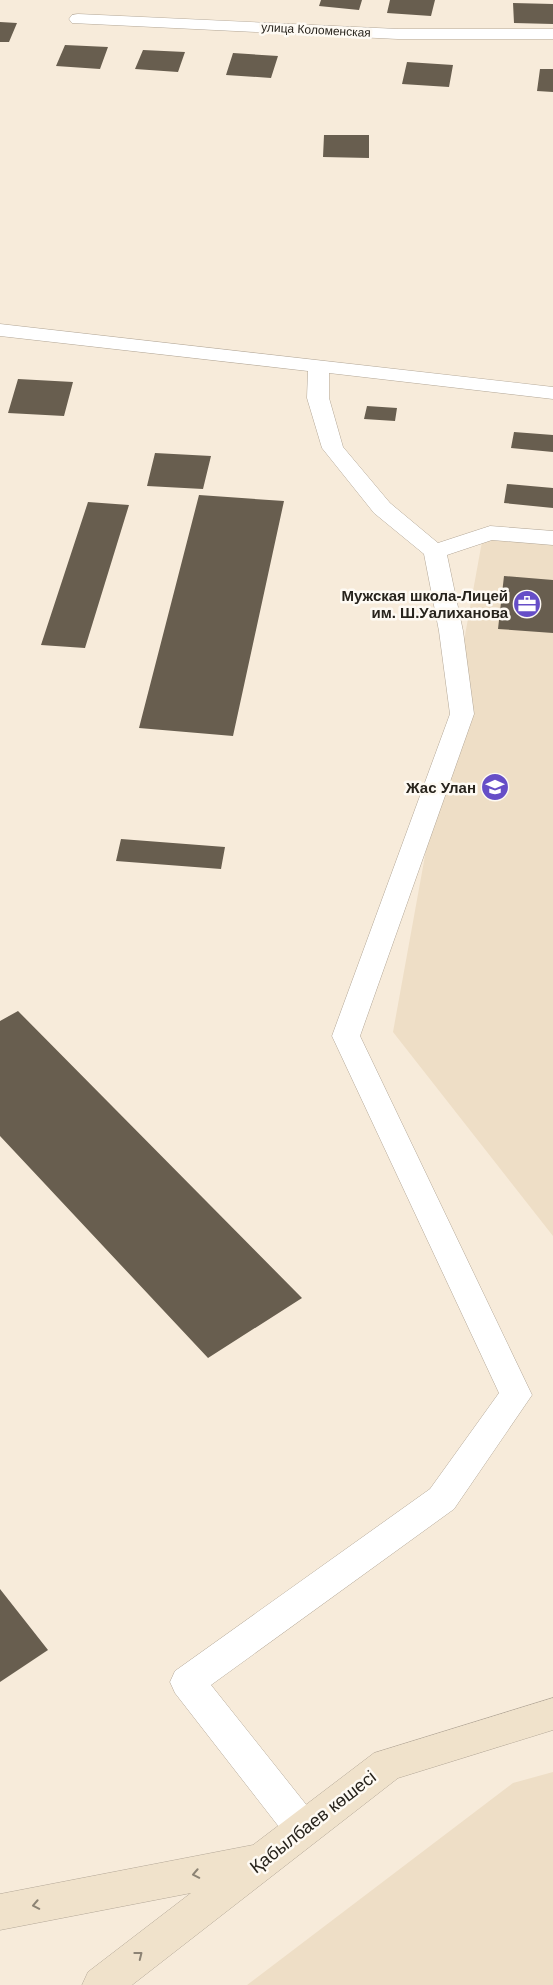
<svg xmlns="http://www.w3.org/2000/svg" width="553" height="1985" font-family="Arial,sans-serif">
	<rect width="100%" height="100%" fill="#f7ebda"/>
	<path fill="#eedec6" d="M483 536 553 541V1236L393 1032Z
		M553 1772V1985H247L513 1783Z"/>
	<path fill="#685e4f" d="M321 0H362L359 10 319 6Z
		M390 0H435L431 16 387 13Z
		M513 3 553 4V24L514 23Z
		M0 22 17 23 9 42H0Z
		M65 45 108 47 100 69 56 66Z
		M143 50 185 52 178 72 135 69Z
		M233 53 278 56 271 78 226 75Z
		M407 62 453 65 449 87 402 84Z
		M540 69H553V92L537 91Z
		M324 135H369V158L323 157Z
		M18 379 73 382 64 416 8 413Z
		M367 406 397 408 395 421 364 419Z
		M514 432 553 435V452L511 448Z
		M155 453 211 456 203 489 147 486Z
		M507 484 553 488V508L504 503Z
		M199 495 284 501 233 736 139 728Z
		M88 502 129 505 85 648 41 645Z
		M504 576 553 580V633L498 629Z
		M121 839 225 847 221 869 116 861Z
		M18 1011 302 1298 208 1358 0 1136V1021Z
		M0 1589 48 1650 0 1682Z"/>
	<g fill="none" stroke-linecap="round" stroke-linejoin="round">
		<g stroke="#b3a797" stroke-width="1">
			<path id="lane" d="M0 324 553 387V399L329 373V398L343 447 390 503 438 543 490 526 553 531V545L492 540 447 555 463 631 474 714 360 1036 532 1395 454 1509 211 1685 316 1817 321 1829 316 1841 303 1846 290 1841 175 1693 170 1682 175 1671 430 1489 499 1393 332 1036 450 714 439 631 424 554 374 513 322 448 307 398 308 371 0 336Z"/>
		</g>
		<g stroke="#b3a797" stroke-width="1">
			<path id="street" d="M78 14 398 29H553V39H398L72 23 69 19 72 15Z"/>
		</g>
		<g stroke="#b3a797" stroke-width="1">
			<path id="secondary" d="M553 1698V1730L398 1778 132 1985H82L88 1972 191 1893 0 1930V1894L253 1845 374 1753Z"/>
		</g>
		<use href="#lane" fill="#fff" fill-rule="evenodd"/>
		<use href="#street" fill="#fff" fill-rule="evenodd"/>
		<use href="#secondary" fill="#f0e2cb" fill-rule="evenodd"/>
	</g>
	<defs><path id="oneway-chevron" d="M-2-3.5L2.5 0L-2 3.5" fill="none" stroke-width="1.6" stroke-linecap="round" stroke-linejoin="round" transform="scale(1.25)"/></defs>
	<g stroke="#8c8374">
		<use href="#oneway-chevron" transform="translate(196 1874) rotate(169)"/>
		<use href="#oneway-chevron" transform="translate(36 1905) rotate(169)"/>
		<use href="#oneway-chevron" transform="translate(139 1955) rotate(-38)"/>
	</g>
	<defs>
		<g id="office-disc" transform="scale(1.4375)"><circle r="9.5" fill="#664ec7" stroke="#fefaf3"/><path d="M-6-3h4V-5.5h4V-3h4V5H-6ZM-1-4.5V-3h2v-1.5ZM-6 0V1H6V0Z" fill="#fff"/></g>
		<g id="school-disc" transform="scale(1.4375)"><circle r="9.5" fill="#664ec7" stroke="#fefaf3"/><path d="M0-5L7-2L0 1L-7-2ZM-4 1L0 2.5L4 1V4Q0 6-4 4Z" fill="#fff"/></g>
	</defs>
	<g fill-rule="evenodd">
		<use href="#office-disc" x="527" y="604"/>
		<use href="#school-disc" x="495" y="787"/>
	</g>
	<g text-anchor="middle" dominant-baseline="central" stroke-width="5" stroke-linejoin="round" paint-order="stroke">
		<g font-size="12" fill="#28241d" stroke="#fefaf3">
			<text transform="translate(316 30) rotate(3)">улица Коломенская</text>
		</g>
		<g font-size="15" font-weight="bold" fill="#28241d" stroke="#fefaf3" text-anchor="end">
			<text x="508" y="595">Мужская школа-Лицей<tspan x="508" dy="17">им. Ш.Уалиханова</tspan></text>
			<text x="476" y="787">Жас Улан</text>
		</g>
		<g font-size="18" fill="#28241d" stroke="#fefaf3">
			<text transform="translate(313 1822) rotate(-38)">Қабылбаев көшесі</text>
		</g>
	</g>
</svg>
